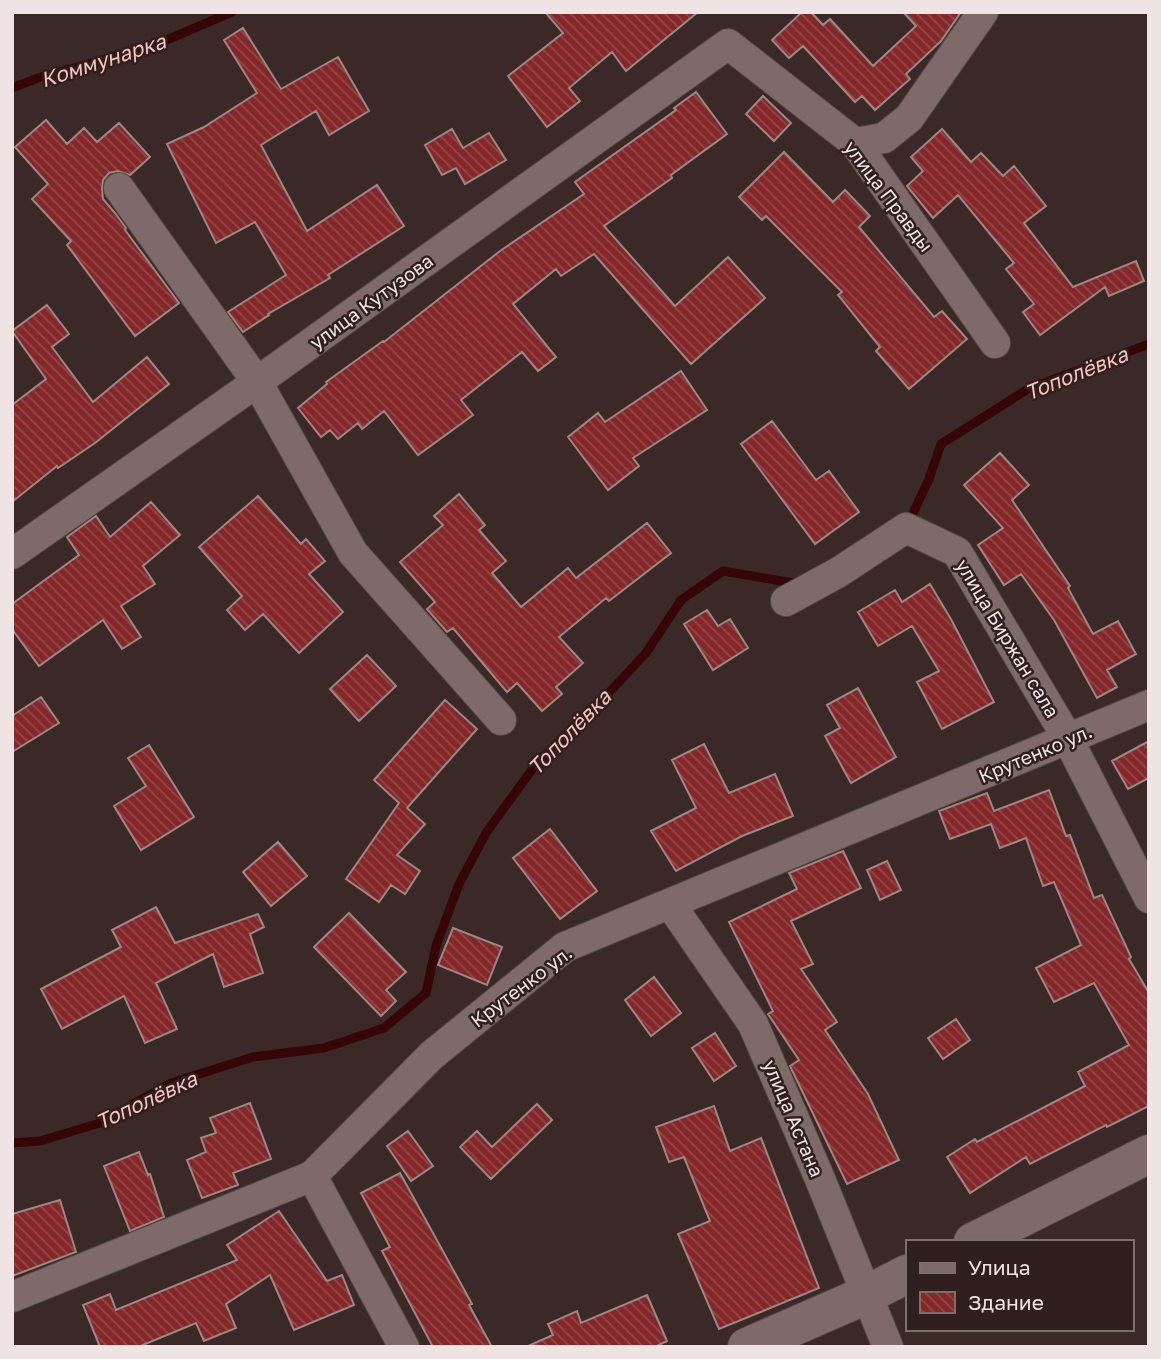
<svg xmlns="http://www.w3.org/2000/svg" width="1161" height="1359" font-family="'Golos Text',sans-serif">
	<defs>
		<pattern id="building-back-hatch" width="6" height="6" patternUnits="userSpaceOnUse" patternTransform="scale(1.75)"><rect width="6" height="6" fill="#842729"/><path d="M-1 5l2 2M0 0l6 6M5-1l2 2" fill="none" stroke="#964648"/></pattern>
	</defs>
	<rect width="100%" height="100%" fill="#3a2927"/>
	<g fill="none" stroke-linecap="round" stroke-linejoin="round">
		<path stroke="#360508" stroke-width="9" d="M12 88 38 78 155 45 232 12
			M907 526 929 479 941 444 1028 389 1149 344
			M12 1143 40 1141 100 1123 171 1083 253 1057 324 1048 384 1028 426 993 436 946 459 884 486 833 536 764 588 715 646 653 681 600 723 571 793 583 801 581"/>
	</g>
	<path fill="url(#building-back-hatch)" stroke="#9c8785" stroke-width="2" d="M545 12H698L626 71 612 52 569 88 580 101 547 127 508 76 563 33Z
		M802 12H811L823 25 830 19 873 66 916 26 903 12H961L941 41 906 74 910 79 875 110 862 96 855 102 803 46 789 58 772 40Z
		M243 28 281 89 338 57 369 111 329 135 316 111 261 145 307 231 377 185 404 226 328 275 330 278 268 314 269 315 243 332 228 312 286 275 255 222 216 243 167 144 204 127 257 93 224 40Z
		M696 92 727 134 671 175 672 178 604 226 675 306 728 257 765 298 691 364 594 254 561 276 556 269 513 304 556 357 538 371 522 352 461 400 473 415 418 455 384 411 362 429 358 423 338 439 330 430 321 437 298 408 327 384 326 382 383 341 384 342 500 251 584 194 575 182 676 110 674 108Z
		M763 96 791 123 774 141 746 114Z
		M46 120 67 144 84 128 97 142 119 123 150 157 130 175 118 171 109 173 103 180 102 189 103 199 115 213 126 228 125 230 179 303 135 336 67 245 71 241 32 199 48 184 15 147Z
		M452 129 463 148 489 133 506 160 465 184 456 168 442 175 425 145Z
		M942 129 971 162 981 153 1003 176 1014 166 1046 206 1024 223 1073 287 1136 261 1144 281 1109 296 1105 287 1040 335 1023 312 1034 304 1006 269 1014 263 958 195 933 218 907 186 923 171 911 157Z
		M784 152 833 202 845 190 870 216 859 227 934 317 942 311 967 339 909 389 876 351 880 347 838 295 842 292 766 216 762 220 739 197Z
		M47 305 69 334 52 347 93 402 147 357 169 384 95 443 58 468 57 466 12 502V405L46 379 12 331Z
		M681 371 707 410 633 458 639 466 608 490 568 437 598 413 605 422Z
		M772 421 816 480 829 471 859 512 815 544 741 444Z
		M1000 453 1029 485 1012 500 1070 586 1068 588 1093 634 1118 621 1136 654 1107 670 1117 687 1097 698 1054 620 1021 574 1004 585 978 545 1003 528 964 485Z
		M459 494 485 525 479 530 506 561 492 573 521 607 568 568 576 578 647 523 671 553 609 601 606 598 559 637 583 663 556 687 562 694 542 711 517 683 507 692 453 628 447 632 427 609 435 602 400 562 443 525 434 516Z
		M258 496 301 544 306 539 325 561 309 574 343 612 299 653 263 614 245 630 227 610 242 596 199 547Z
		M151 502 180 535 143 566 155 584 121 606 141 637 122 649 103 620 39 666 12 629V604L79 555 67 537 96 516 110 537Z
		M930 584 952 621 994 702 942 729 917 682 939 671 912 626 878 646 858 612 895 590 902 602Z
		M707 610 718 626 730 619 748 648 713 670 684 624Z
		M367 655 396 686 359 721 330 689Z
		M858 688 896 757 851 783 825 736 840 728 827 705Z
		M41 697 59 723 12 752V716Z
		M445 700 477 729 407 808 425 824 397 855 420 871 405 894 391 885 379 902 346 879 399 803 374 780Z
		M1149 741V778L1128 789 1112 761Z
		M704 744 729 793 775 774 793 816 742 836 676 871 651 831 696 808 672 760Z
		M149 745 194 817 141 850 114 806 146 786 128 758Z
		M1049 790 1066 836 1070 835 1094 898 1102 895 1131 957 1129 959 1149 993V1106L1107 1127 1106 1125 1030 1164 1026 1157 970 1193 947 1157 975 1139 977 1142 1085 1086 1078 1072 1129 1045 1094 983 1054 1002 1036 968 1081 945 1054 882 1043 886 1026 838 1000 848 991 824 950 839 939 811 987 793 994 811Z
		M550 829 597 891 560 919 513 858Z
		M278 842 307 876 271 906 243 872Z
		M843 851 861 888 791 921 813 964 801 969 837 1022 825 1030 868 1094 899 1160 847 1184 790 1066 799 1060 768 1014 773 1011 729 922 797 889 789 873Z
		M887 861 901 890 880 900 867 870Z
		M156 907 175 943 258 914 264 927 250 934 263 973 224 987 213 954 156 983 177 1029 145 1043 124 996 62 1029 41 989 121 947 112 930Z
		M349 913 406 972 386 990 396 1001 381 1016 314 947Z
		M453 928 502 947 487 985 438 965Z
		M654 977 681 1013 651 1036 625 1000Z
		M956 1019 970 1040 943 1059 928 1038Z
		M715 1033 736 1066 714 1081 692 1048Z
		M250 1103 271 1159 233 1173 238 1185 202 1198 187 1160 206 1152 201 1138 216 1133 210 1118Z
		M537 1104 552 1120 491 1179 460 1147 477 1131 492 1147Z
		M714 1106 730 1151 761 1138 819 1288 719 1329 678 1234 710 1221 684 1157 669 1162 656 1127Z
		M408 1131 433 1166 411 1181 387 1146Z
		M139 1152 148 1175 150 1174 164 1217 130 1231 104 1166Z
		M400 1173 472 1304 469 1305 492 1347H433L382 1251 390 1247 361 1193Z
		M60 1200 76 1252 12 1276V1214Z
		M279 1211 327 1281 342 1275 354 1305 294 1330 270 1275 226 1304 236 1328 204 1341 196 1323 138 1347H100L83 1305 110 1294 116 1310 237 1260 227 1245Z
		M647 1295 667 1341 655 1347H526L553 1335 548 1324 577 1311 581 1323Z"/>
	<g fill="none" stroke-linecap="round" stroke-linejoin="round">
		<g stroke="#564847" stroke-width="32">
			<path id="minor" d="M855 143 884 138 909 118 983 12
				M119 188 257 382 353 553 501 720
				M12 554 257 382 728 44 855 143 995 343
				M786 601 839 572 906 528 957 552 1068 739 1149 898
				M671 905 753 1024 820 1179 888 1347
				M312 1176 404 1347
				M12 1297 312 1176 432 1055 565 947 1149 705"/>
		</g>
		<g stroke="#564847" stroke-width="40">
			<path id="tertiary" d="M973 1242 1149 1154
				M747 1347 866 1295 907 1274"/>
		</g>
		<use href="#minor" stroke="#7e6a68" stroke-width="30"/>
		<use href="#tertiary" stroke="#7e6a68" stroke-width="38"/>
	</g>
	<g text-anchor="middle" dominant-baseline="central" stroke-width="5" stroke-linejoin="round" paint-order="stroke">
		<g font-size="19" fill="#efe4e3" stroke="#2f1f1e">
			<text transform="translate(889 196) rotate(53)">улица Правды</text>
			<text transform="translate(371 301) rotate(-36)">улица Кутузова</text>
			<text transform="translate(1008 638) rotate(59)">улица Биржан сала</text>
			<text transform="translate(1035 753) rotate(-23)">Крутенко ул.</text>
			<text transform="translate(521 986) rotate(-37)">Крутенко ул.</text>
			<text transform="translate(794 1118) rotate(67)">улица Астана</text>
		</g>
		<g font-size="21" font-style="italic" fill="#f8c2be" stroke="#2f1f1e">
			<text transform="translate(103 60) rotate(-18)">Коммунарка</text>
			<text transform="translate(1076 373) rotate(-22)">Тополёвка</text>
			<text transform="translate(569 732) rotate(-46)">Тополёвка</text>
			<text transform="translate(146 1100) rotate(-25)">Тополёвка</text>
		</g>
	</g>
	<rect width="1161" height="1359" fill="none" stroke="#efe4e3" stroke-width="28"/>
	<rect x="906" y="1240" width="228" height="91" fill="#2f1f1e" stroke="#7c6e6d" stroke-width="2"/>
	<rect x="920" y="1263" width="35" height="10" fill="#7e6a68" stroke="#7c6e6d" stroke-width="2"/>
	<text x="968" y="1275" font-size="21" fill="#efe4e3">Улица</text>
	<rect x="920" y="1292" width="35" height="21" fill="url(#building-back-hatch)" stroke="#7c6e6d" stroke-width="2"/>
	<text x="968" y="1310" font-size="21" fill="#efe4e3">Здание</text>
</svg>
